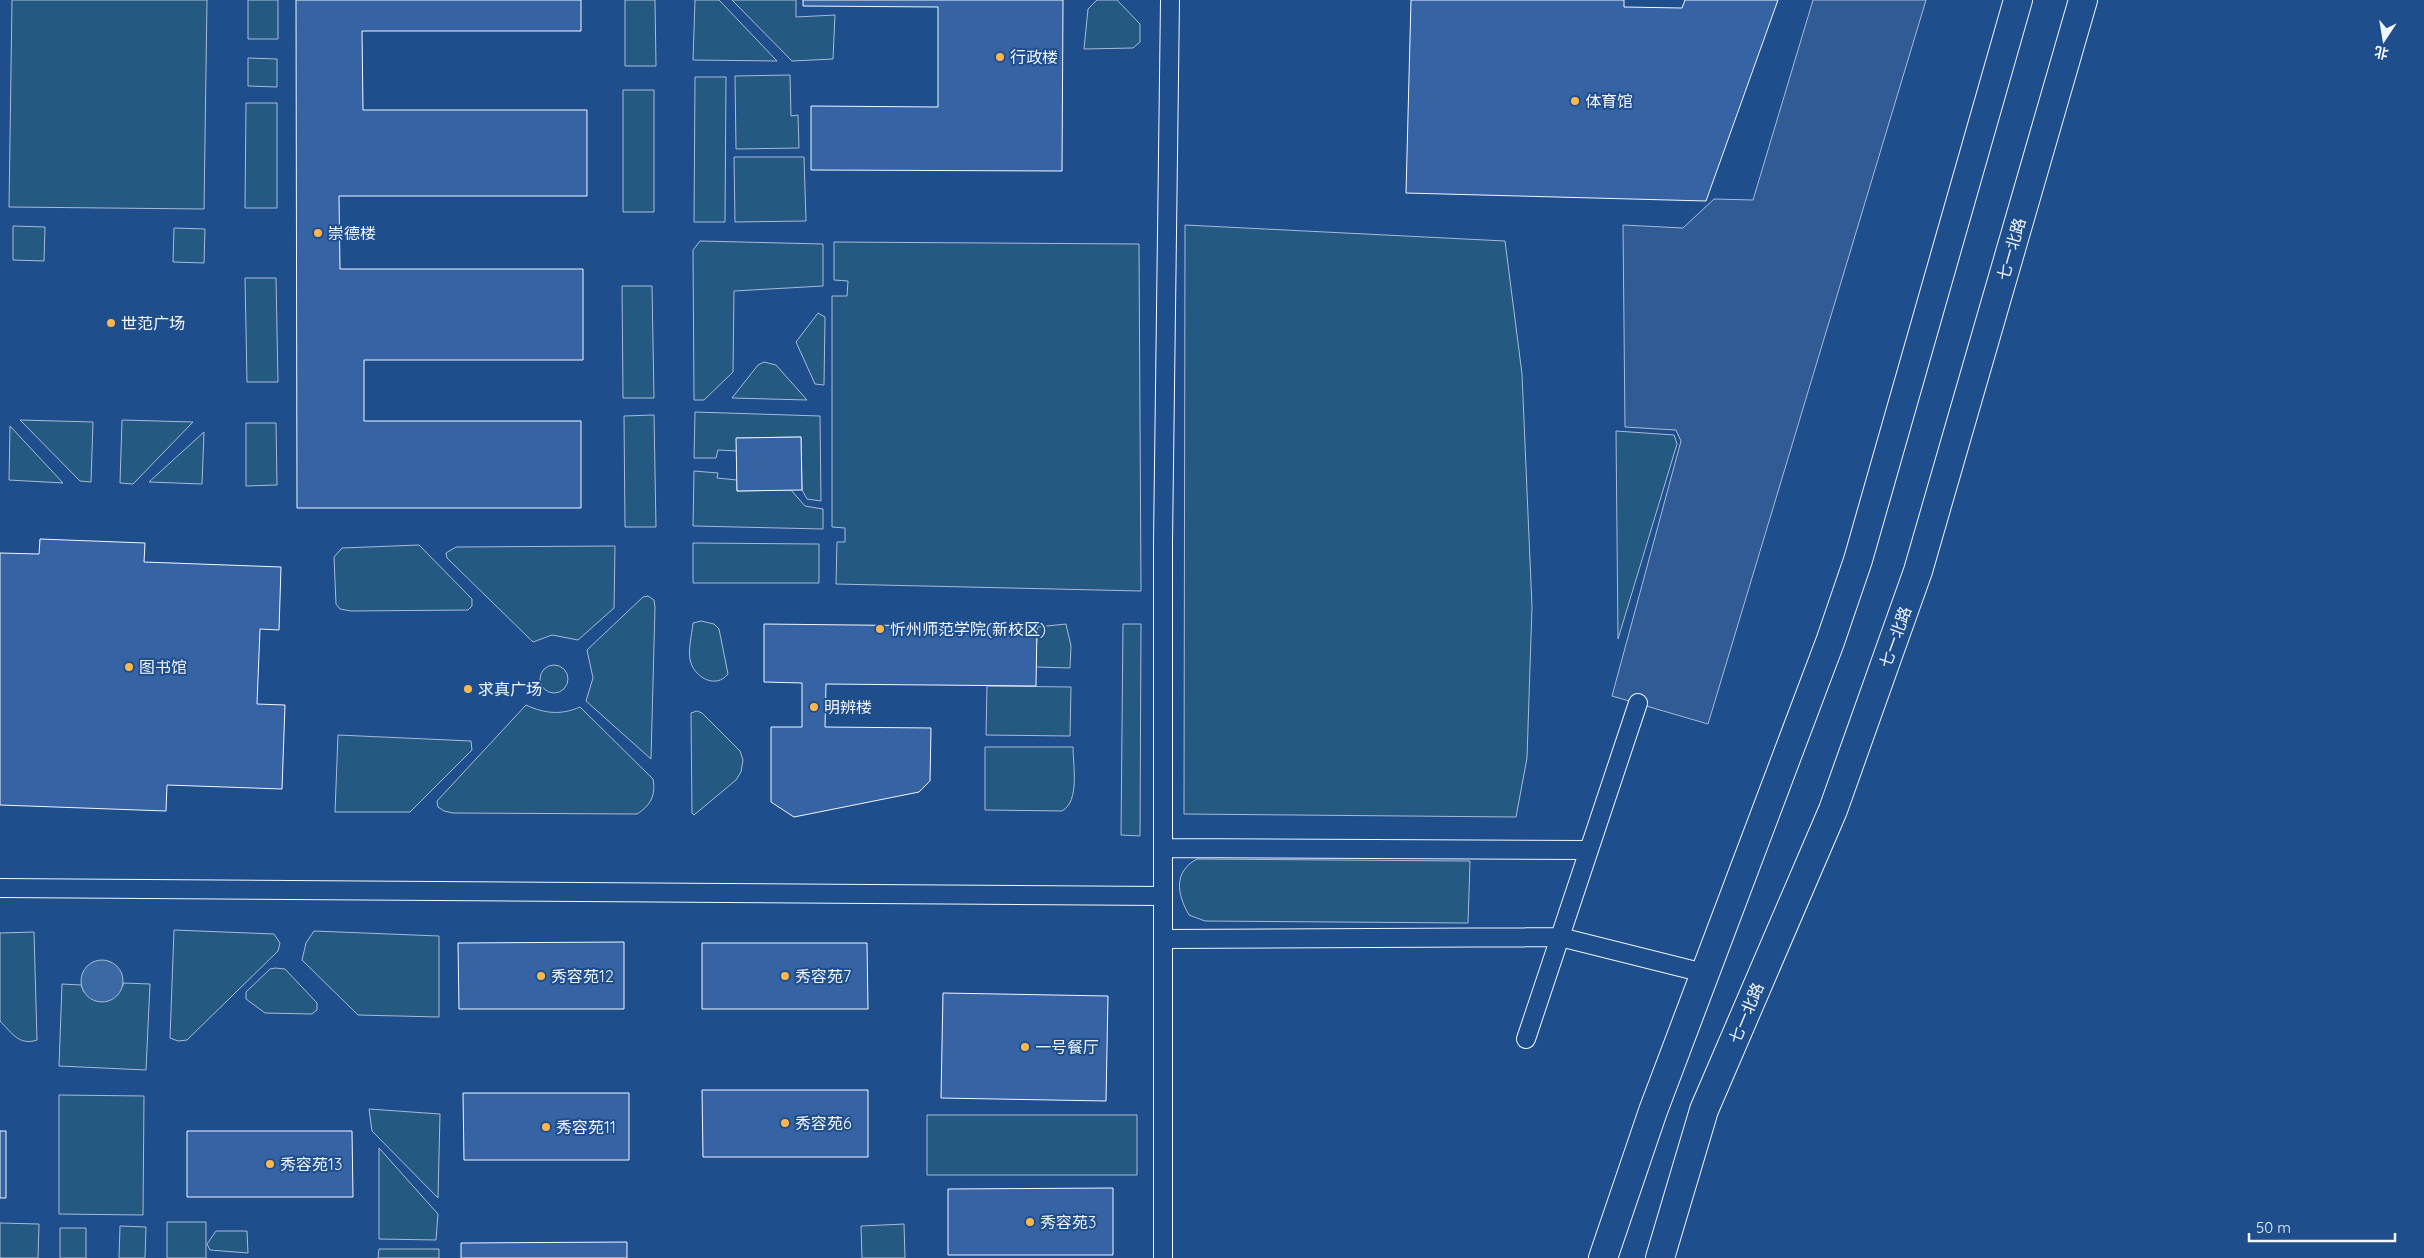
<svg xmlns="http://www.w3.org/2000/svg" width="2424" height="1258" font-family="Quicksand,'Noto Sans SC',sans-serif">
	<rect width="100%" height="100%" fill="#1f4e8c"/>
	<path fill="#245a82" stroke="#a8bbd7" d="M12 0H207L204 209 9 207Z
		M248 0H278V39H248Z
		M625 0H655L656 66H625Z
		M695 0H719L777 61 693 60Z
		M732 0H796V17L835 15 833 59 792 61Z
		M1097 0H1117L1140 24V42L1133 48 1084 49 1088 9Z
		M248 58 277 59V87L248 86Z
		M790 75 791 116 798 115 799 148 736 149 735 76Z
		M695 77H726L725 222H694Z
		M623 90H654V212H623Z
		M246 103H277V208H245Z
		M734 157H804L806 221 735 222Z
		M1185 225 1505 241 1522 374 1532 607 1527 758 1516 817 1184 814Z
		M13 226 45 227 44 261 13 260Z
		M174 228 205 229 204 263 173 262Z
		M700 241 823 244V286L734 291 733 372 704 400H694L693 250Z
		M834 242 1139 244 1141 591 836 584 837 542H845V528L832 527V296H847L848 281 834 280Z
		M245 278H276L278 382H247Z
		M622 286H652L654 398H623Z
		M818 313 825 317 824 385 815 384 796 342Z
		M764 362 776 365 807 400 732 398 758 365Z
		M695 412 820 416 821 501 807 499 802 490 801 437 737 438V451L718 450 716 458H694Z
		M654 415 656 527H625L624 416Z
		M20 420 93 422 91 482 80 481Z
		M122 420 193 422 133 484 120 483Z
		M246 423H276L277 485 246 486Z
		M10 426 63 483 9 480Z
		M1616 431 1674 435 1677 444 1618 639Z
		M204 432 202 484 149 482Z
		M694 471 718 473 717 478 737 480V491L791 490 805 506 823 509V529L693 526Z
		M693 543 819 544V583H693Z
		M419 545 472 599V606L468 610 351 611 340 609 336 604 334 557 342 548Z
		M615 546 614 608 578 640 552 635 533 642 447 558 446 553 456 547Z
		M648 596 654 600 655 607 651 759 586 701 593 678 587 650 643 597Z
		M701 621 714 624 719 629 728 674C716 689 696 678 691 663 687 653 692 634 693 623Z
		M1066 624 1071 646 1070 668 1036 667 1037 627Z
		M1123 624H1141L1140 836 1121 835Z
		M540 679a14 14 0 1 1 28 0a14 14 0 1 1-28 0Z
		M987 686 1071 687 1070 736 986 735Z
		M526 705C545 714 562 715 580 707L653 779C656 795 651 805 637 814L453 813 444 811 438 807 437 801Z
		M697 711 702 713 740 751 743 760 741 772 736 780 694 815 692 813 691 713Z
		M338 735 471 741 472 750 410 812H335Z
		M985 747H1073C1073 766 1080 801 1062 811L985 810Z
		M1197 859 1470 861 1468 923 1205 921 1189 915C1177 894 1173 872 1197 859Z
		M174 930 274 934 280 943 278 951 187 1040 178 1041 170 1038Z
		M314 931 439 936V1017L358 1015 302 960 306 943Z
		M34 932 37 1040C19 1046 12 1033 0 1021V933Z
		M275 968 285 969 317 1003V1010L312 1014 265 1013 246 999V992L270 969Z
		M123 983 150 984 146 1070 59 1066 62 984 81 985 84 992 123 986Z
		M59 1095 144 1096 143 1215 59 1214Z
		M369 1109 440 1114 438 1198 372 1131Z
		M927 1115H1137V1175H927Z
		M379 1148 438 1214 436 1240 379 1239Z
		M167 1222H206V1258H167Z
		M0 1223 39 1224 38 1258H0Z
		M904 1224 905 1258H862L861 1226Z
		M120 1226 146 1227 145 1258H119Z
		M60 1228H86V1258H60Z
		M216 1231H247L248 1253 210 1250 207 1244Z
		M379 1249H439V1258H378Z"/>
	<path fill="#305b95" stroke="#a8bbd7" d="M1813 0H1926L1708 724 1612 696 1681 441 1676 430 1625 427 1623 225 1683 228 1714 199 1753 200Z"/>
	<path fill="#3b69a3" stroke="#a8bbd7" d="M81 981a21 21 0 1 1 42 0a21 21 0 1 1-42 0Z"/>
	<path fill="#3563a3" stroke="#f2f6ff" d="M296 0H581V31H362L363 110H587V196H339L340 269H583V360H364V421H581V508H297Z
		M803 0H1063L1062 171 811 170V106L938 107V7L803 6Z
		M1411 0H1624V7L1682 8 1685 0H1778L1706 201 1406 193Z
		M801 437 802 490 737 491 736 438Z
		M40 539 145 543 144 562 281 567 279 630 260 629 257 704 285 705 282 789 167 785 166 811 0 805V553L39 554Z
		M764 624 1037 627 1036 686 826 684 825 727 931 728 930 781 919 792 794 817 771 802V727H802V683L764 682Z
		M624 942V1009H459L458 943Z
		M702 943H867L868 1009H702Z
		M943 993 1108 996 1106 1101 941 1098Z
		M702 1090H868V1157H703Z
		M463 1093H629V1160H464Z
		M0 1131H6V1198H0Z
		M187 1131H352L353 1197H187Z
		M1113 1188V1255H948V1189Z
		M627 1242V1258H461V1243Z"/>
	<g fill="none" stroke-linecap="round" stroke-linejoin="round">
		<g stroke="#f2f6ff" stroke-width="20">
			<path id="street" d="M1163 848 1588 850
				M0 888 1163 896
				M1163 939 1560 937 1704 973
				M1526 1039 1638 703
				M1163 1258V543L1170 0"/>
		</g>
		<g stroke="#f2f6ff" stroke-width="30">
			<path id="primary" d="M1603 1258 1653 1111 1830 642 1858 560 2018 0
				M1660 1258 1704 1110 1833 810 1918 571 2083 0"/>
		</g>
		<use href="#street" stroke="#1f4e8c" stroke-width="18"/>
		<use href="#primary" stroke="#1f4e8c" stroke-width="28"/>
	</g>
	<g fill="#ffb74d" stroke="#1f4e8c" stroke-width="2">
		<circle cx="1000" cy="57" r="5"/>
		<circle cx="1575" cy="101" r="5"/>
		<circle cx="318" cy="233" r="5"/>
		<circle cx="111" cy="323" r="5"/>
		<circle cx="880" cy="629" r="5"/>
		<circle cx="129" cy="667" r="5"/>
		<circle cx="468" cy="689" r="5"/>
		<circle cx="814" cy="707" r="5"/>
		<circle cx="541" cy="976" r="5"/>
		<circle cx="785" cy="976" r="5"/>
		<circle cx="1025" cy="1047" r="5"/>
		<circle cx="785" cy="1123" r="5"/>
		<circle cx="546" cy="1127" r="5"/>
		<circle cx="270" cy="1164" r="5"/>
		<circle cx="1030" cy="1222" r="5"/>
	</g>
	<g text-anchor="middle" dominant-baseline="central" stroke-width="4" stroke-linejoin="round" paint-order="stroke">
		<g font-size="16" fill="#f2f6ff" stroke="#1f4e8c" text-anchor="start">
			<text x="1010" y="57">行政楼</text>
			<text x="1585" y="101">体育馆</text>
			<text x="328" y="233">崇德楼</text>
			<text x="121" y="323">世范广场</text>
			<text x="890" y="629">忻州师范学院(新校区)</text>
			<text x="139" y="667">图书馆</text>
			<text x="478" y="689">求真广场</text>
			<text x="824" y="707">明辨楼</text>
			<text x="551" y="976">秀容苑12</text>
			<text x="795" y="976">秀容苑7</text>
			<text x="1035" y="1047">一号餐厅</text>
			<text x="795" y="1123">秀容苑6</text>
			<text x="556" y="1127">秀容苑11</text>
			<text x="280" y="1164">秀容苑13</text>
			<text x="1040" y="1222">秀容苑3</text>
		</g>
		<g font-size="16" fill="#f2f6ff" stroke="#1f4e8c">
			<text transform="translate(2011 249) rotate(-74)">七一北路</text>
			<text transform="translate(1895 637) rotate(-70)">七一北路</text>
			<text transform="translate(1746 1013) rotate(-67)">七一北路</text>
		</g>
	</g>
	<g transform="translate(2384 40) rotate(192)" stroke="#1f4e8c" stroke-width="4" paint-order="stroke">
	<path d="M0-4L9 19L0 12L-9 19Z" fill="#f2f6ff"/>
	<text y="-8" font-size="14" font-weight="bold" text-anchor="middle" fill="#f2f6ff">北</text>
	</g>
	<path d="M2249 1233v8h146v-8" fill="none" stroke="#f2f6ff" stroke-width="2.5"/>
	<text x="2256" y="1233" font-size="15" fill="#f2f6ff" stroke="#1f4e8c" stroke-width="4" paint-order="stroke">50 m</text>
</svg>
